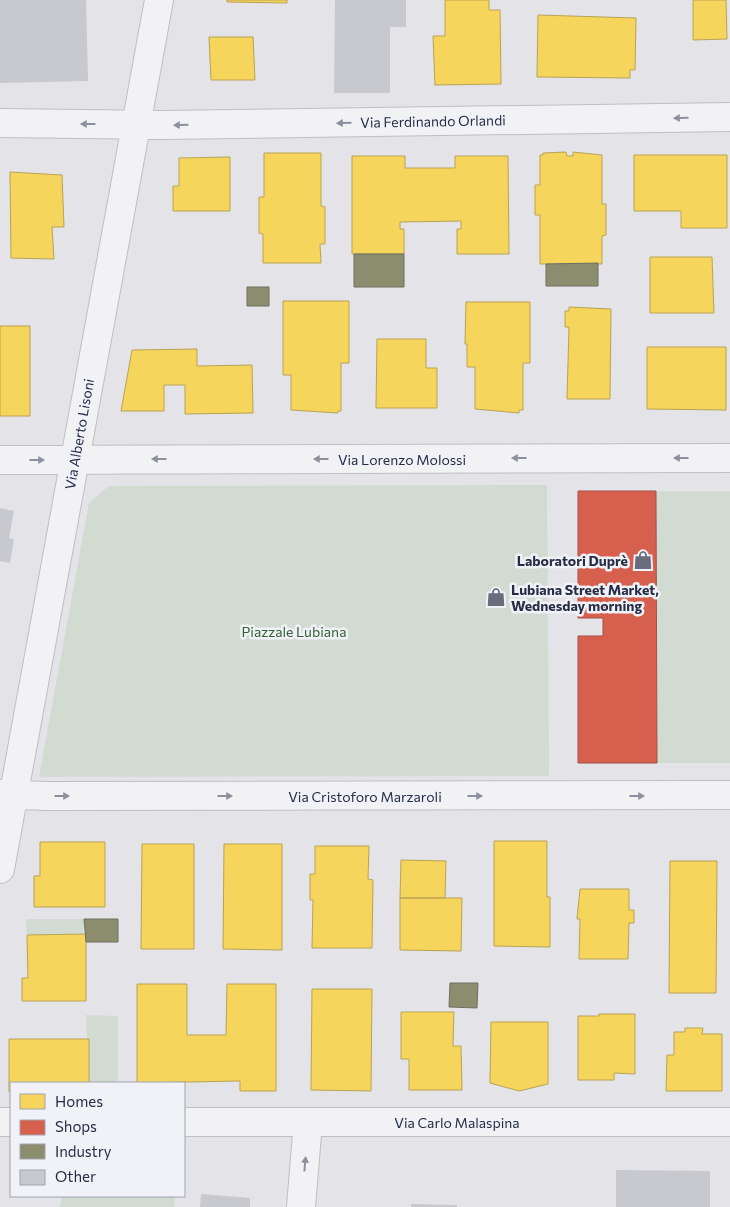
<svg xmlns="http://www.w3.org/2000/svg" width="730" height="1207" font-family="Commissioner,sans-serif">
	<rect width="100%" height="100%" fill="#e3e3e8"/>
	<path fill="#d1dbd2" d="M547 485 549 776 39 777 89 503 109 486Z
		M656 491H730V763H657Z
		M26 919H84L83 934 27 935Z
		M86 1015 118 1016V1083H89Z
		M62 1196H175L174 1207H60Z"/>
	<path fill="#f6d55c" stroke="#b8a355" d="M227 0H287V3L227 2Z
		M445 0H489V10H500L501 84 435 85 433 36H445Z
		M693 0H726L727 39 693 40Z
		M538 15 636 18 635 70H630V78L537 77Z
		M209 37H253L255 80H211Z
		M566 152 567 156H573V152L602 155V204H606V235L602 236V264H540V215H535V185H540V155H543V153Z
		M264 153H321V206L325 207V244H320L321 263H263V234L259 233V197H264Z
		M634 155H727V228H681V211H634Z
		M352 156H405V168H455V156H508L509 254H457V229H461V221L400 222V229H404V254H352Z
		M230 157V211H173V186H179V158Z
		M10 172 62 175 64 227H52L54 259 11 258Z
		M650 257H712L714 313H650Z
		M283 301H349V363H341V411H338V413L291 410V375H283Z
		M466 302H530V363H523V410H519V413L475 409V367H467V344H465Z
		M569 307 611 309 610 399H567L569 327H565V311H569Z
		M0 326H30V416H0Z
		M377 339H426V368H437V408H376Z
		M647 347H726V410L647 409Z
		M197 349V366L252 365 253 413 185 414V385H164V411H121L132 350Z
		M494 841H547V897H550V947L494 946Z
		M40 842H105V907H34V876H40Z
		M142 844H194V949H141Z
		M224 844H282V950L223 949Z
		M315 846H369L368 879 373 880 372 948H312L313 900H310V874H315Z
		M401 860 446 861 445 898H400Z
		M670 861H717L716 993H669Z
		M580 889H629V910H634V923H629L628 959H579L580 919H577Z
		M400 898H462L461 951 400 950Z
		M86 934V1001H22V978H28L27 935Z
		M137 984H187V1035H226L227 984H276V1091H240V1081L137 1083Z
		M312 989H372L371 1091 311 1090Z
		M401 1012H454L453 1046H461L462 1090H409V1059H401Z
		M599 1014H635V1074L614 1073V1080H578V1016H599Z
		M491 1022H548V1084L519 1091 490 1083Z
		M685 1028H703L702 1034H722V1091H666L667 1055H674V1032H685Z
		M9 1039H89V1083H11V1092H9Z"/>
	<path fill="#d6604d" stroke="#a2514a" d="M578 491H656L657 763H578V636H603V618H578Z"/>
	<path fill="#8c8c6e" stroke="#6e7061" d="M354 254H404V287H354Z
		M598 263V286H546V264Z
		M247 287H269V306H247Z
		M84 919H118V942H86Z
		M450 983H478L477 1008 449 1007Z"/>
	<path fill="#c8c9cf" d="M0 0H86L88 81 0 83Z
		M335 0H406V27H390V93H334Z
		M0 508 14 511 9 538 14 539 10 563 0 561Z
		M616 1170 710 1171V1207H616Z
		M201 1194 250 1198V1207H200Z
		M411 1204 457 1205V1207H411Z"/>
	<g fill="none" stroke-linecap="round" stroke-linejoin="round">
		<g stroke="#bebfc4" stroke-width="30">
			<path id="minor" d="M0 123 163 125 730 117
				M0 460 730 458
				M0 794 46 796 730 795
				M0 869 159 0
				M0 1122H11
				M184 1122H730
				M301 1207 308 1122"/>
		</g>
		<use href="#minor" stroke="#f2f2f4" stroke-width="28"/>
	</g>
	<defs><path id="oneway-solid" d="M-6-.8H1V-3.2L6.5 0L1 3.2V.8H-6Z" transform="scale(1.25)"/></defs>
	<g fill="#8c909c">
		<use href="#oneway-solid" transform="translate(681 118) rotate(179)"/>
		<use href="#oneway-solid" transform="translate(344 123) rotate(179)"/>
		<use href="#oneway-solid" transform="translate(88 124) rotate(-180)"/>
		<use href="#oneway-solid" transform="translate(181 125) rotate(179)"/>
		<use href="#oneway-solid" transform="translate(519 458) rotate(180)"/>
		<use href="#oneway-solid" transform="translate(681 458) rotate(180)"/>
		<use href="#oneway-solid" transform="translate(159 459) rotate(180)"/>
		<use href="#oneway-solid" transform="translate(321 459) rotate(180)"/>
		<use href="#oneway-solid" transform="translate(37 460)"/>
		<use href="#oneway-solid" transform="translate(62 796)"/>
		<use href="#oneway-solid" transform="translate(225 796)"/>
		<use href="#oneway-solid" transform="translate(475 796)"/>
		<use href="#oneway-solid" transform="translate(637 796)"/>
		<use href="#oneway-solid" transform="translate(305 1164) rotate(-85)"/>
	</g>
	<defs>
		<g id="shop-bare" transform="scale(1.5)"><path d="M-5-2.5h2.3a2.7 3.5 0 0 1 5.4 0H5L5.5 6h-11ZM-1.5-2.5h3a1.5 2.3 0 0 0-3 0Z" fill="#696d7d" stroke="#f0f2f8" stroke-width="2.5" paint-order="stroke"/></g>
	</defs>
	<g fill-rule="evenodd">
		<use href="#shop-bare" x="643" y="560"/>
		<use href="#shop-bare" x="496" y="597"/>
	</g>
	<g text-anchor="middle" dominant-baseline="central" stroke-width="5" stroke-linejoin="round" paint-order="stroke">
		<g font-size="14" fill="#272d44" stroke="#f0f2f8">
			<text transform="translate(433 121) rotate(-1)">Via Ferdinando Orlandi</text>
			<text transform="translate(79 434) rotate(-80)">Via Alberto Lisoni</text>
			<text x="402" y="459">Via Lorenzo Molossi</text>
			<text x="365" y="796">Via Cristoforo Marzaroli</text>
			<text x="457" y="1122">Via Carlo Malaspina</text>
		</g>
		<g font-size="14" font-weight="bold" fill="#272d44" stroke="#f0f2f8" text-anchor="end">
			<text x="628" y="560">Laboratori Duprè</text>
			<text x="511" y="589" text-anchor="start">Lubiana Street Market,<tspan x="511" dy="16">Wednesday morning</tspan></text>
		</g>
		<g font-size="14" fill="#346132" stroke="#f0f2f8">
			<text x="294" y="631">Piazzale Lubiana</text>
		</g>
	</g>
	<rect x="10" y="1082" width="175" height="115" fill="#f0f2f8" stroke="#a0a3b0"/>
	<rect x="20" y="1094" width="25" height="15" fill="#f6d55c" stroke="#a0a3b0"/>
	<text x="55" y="1107" font-size="15" fill="#272d44">Homes</text>
	<rect x="20" y="1120" width="25" height="15" fill="#d6604d" stroke="#a0a3b0"/>
	<text x="55" y="1132" font-size="15" fill="#272d44">Shops</text>
	<rect x="20" y="1144" width="25" height="15" fill="#8c8c6e" stroke="#a0a3b0"/>
	<text x="55" y="1157" font-size="15" fill="#272d44">Industry</text>
	<rect x="20" y="1170" width="25" height="15" fill="#c8c9cf" stroke="#a0a3b0"/>
	<text x="55" y="1182" font-size="15" fill="#272d44">Other</text>
</svg>
